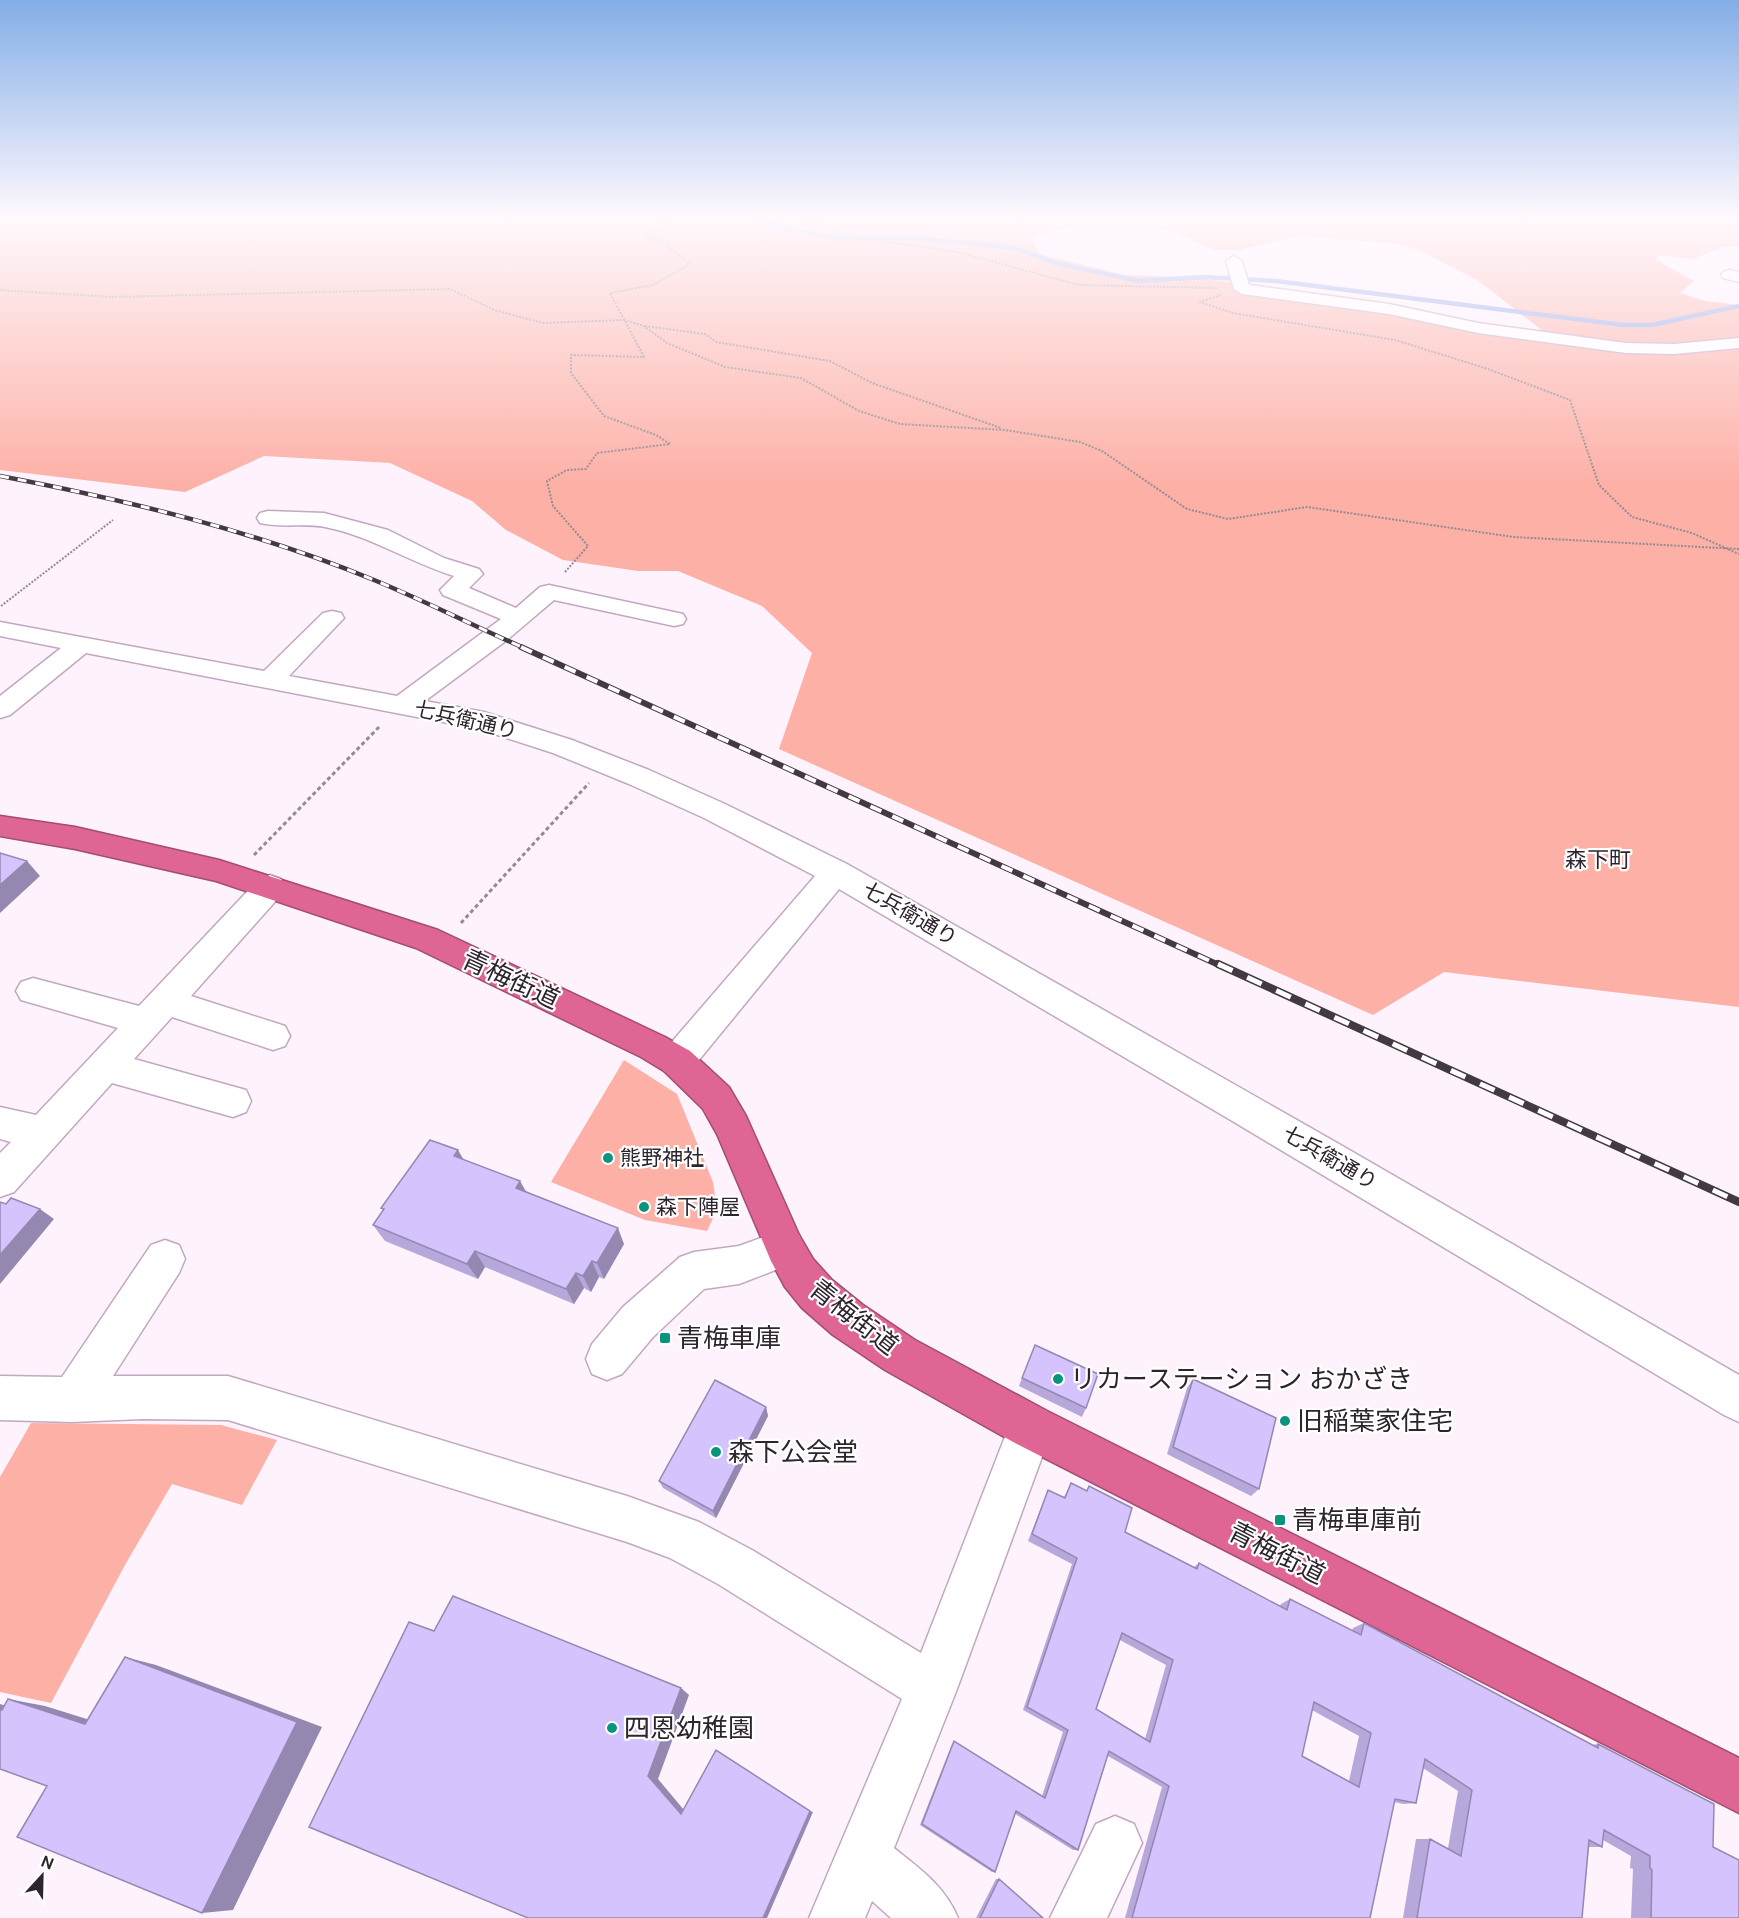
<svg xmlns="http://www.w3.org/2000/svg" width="1739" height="1918" font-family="'DM Sans','Noto Sans JP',sans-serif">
	<rect width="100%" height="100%" fill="#fef2fd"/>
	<path fill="#fdb0a6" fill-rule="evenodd" d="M0 217H1739V246L1723 247 1692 259 1659 255 1656 260 1694 281 1680 293 1705 301 1739 305V1007L1444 972 1373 1015 779 749 812 653 762 606 678 571H638L563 560 506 530 472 501 390 463 264 456 185 492 0 470ZM1139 225 1175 232 1214 250H1239L1299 236 1400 244 1425 253 1479 281 1544 332 1477 330 1398 308 1273 298 1230 282 1184 277 1124 275 1040 254 1031 239 1059 228Z
		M624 1060 677 1094 713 1182 717 1210 707 1231 645 1220 551 1182Z
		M31 1423 221 1425 277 1440 242 1505 172 1484 125 1565 51 1703 0 1692V1477Z"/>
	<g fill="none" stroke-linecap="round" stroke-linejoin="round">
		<path stroke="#8ba4e6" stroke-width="4.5" d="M755 217 789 230 839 238H914L1014 248 1059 264 1139 281 1204 277 1276 281 1623 325H1652L1739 306"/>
		<g stroke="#c2a8c1" stroke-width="3">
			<path id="minor" d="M1234 256 1242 261 1249 285 1389 304 1478 323 1626 343 1674 344 1739 338V348L1674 354 1626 353 1478 333 1389 314 1242 294 1234 289 1226 261Z
				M1729 270 1739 272V282L1723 278 1721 275 1723 272Z
				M268 511 324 513 388 530 444 558 479 569 483 574 469 588 516 608 540 587 549 585 683 614 686 619 683 624 674 626 554 600 507 640 425 701 484 712 572 740 649 770 725 804 847 864 1339 1144 1739 1375V1422L1724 1415 1229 1119 839 889 690 1071 677 1076 664 1071 659 1061 664 1051 815 876 704 818 629 784 553 753 479 729 86 653 10 715 0 718V696L61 648 0 636V622L264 671 323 613 332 611 341 613 344 618 289 676 397 696 501 619 443 595 440 590 454 576C409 562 371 536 325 527 304 523 281 528 260 523L257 518 260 513Z
				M270 875 281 879 286 887 281 895 191 996 285 1026 290 1036 285 1046 273 1050 172 1017 134 1059 246 1090 251 1101 246 1112 233 1117 112 1083 14 1192 0 1197V1153L11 1142 0 1139V1107L36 1115 118 1028 21 1000 16 991 21 982 33 978 139 1006 259 879Z
				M785 1229 799 1235 805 1248 799 1261 739 1284 704 1289 653 1337 622 1374 607 1380 592 1374 586 1359 592 1344 623 1307 680 1257 694 1252 739 1246Z
				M165 1240 179 1245 185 1259 179 1273 113 1376H228L627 1496 699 1522 752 1550 921 1653 1015 1411 1031 1405 1047 1411 1053 1427 957 1689 894 1848C920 1869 945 1886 958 1918H891L872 1901 865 1918H809L902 1699 718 1584 670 1558 627 1542 228 1420 142 1419 72 1422 0 1420V1376L62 1377 151 1245Z
				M1115 1816 1134 1824 1142 1843 1107 1918H1050L1096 1824Z"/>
		</g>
		<g stroke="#a14e70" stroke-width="3">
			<path id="highway" d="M0 816 75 827 219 860 438 930 665 1037 690 1051 729 1087 746 1116 799 1235 813 1259 832 1280 863 1305 915 1340 1047 1411 1739 1758V1813L1015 1443 885 1370 833 1335 802 1308 785 1287 771 1261 717 1134 703 1109 664 1071 641 1057 416 948 216 881 75 849 0 836Z"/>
		</g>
		<path stroke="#958a94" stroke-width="2" stroke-dasharray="2 1.5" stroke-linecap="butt" d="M794 217 860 238 957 252 1079 285 1217 288
			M0 290 111 297 450 289 494 310 543 323 625 320 644 326 667 343 725 367 801 378 859 411 900 424 1005 430 1080 442 1102 451 1187 509 1228 519 1307 507 1514 537 1739 549
			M1221 295 1200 302 1233 313 1395 340 1488 369 1570 400 1599 485 1632 517 1692 533 1739 554
			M645 326 705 334 716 342 830 361 872 383 1001 428
			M565 572 588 546 553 506 547 481 567 470 586 469 597 453 670 444 656 435 604 416 571 373V355L644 357 610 293 653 285 690 264 664 243 643 235 670 227 658 217
			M1 606 113 520"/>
		<path stroke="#958a94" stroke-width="3" stroke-dasharray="4 3" stroke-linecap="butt" d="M254 855 381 725
			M461 923 589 783"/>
		<use href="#minor" fill="#fff" fill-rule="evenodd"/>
		<use href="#highway" fill="#df6594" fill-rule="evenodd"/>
		<g stroke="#433943" stroke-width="4.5">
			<path id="rail-far2" d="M0 476C126 500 255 531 374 580 425 601 474 626 524 648"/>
		</g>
		<g stroke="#433943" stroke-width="6">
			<path id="rail-far1" d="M521 647 1221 966"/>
		</g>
		<g stroke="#433943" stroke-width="8">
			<path id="rail" d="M1218 964 1739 1202"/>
		</g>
		<use href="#rail-far2" stroke="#fff" stroke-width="3" stroke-dasharray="9" stroke-linecap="butt"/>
		<use href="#rail-far1" stroke="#fff" stroke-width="4" stroke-dasharray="12" stroke-linecap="butt"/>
		<use href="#rail" stroke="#fff" stroke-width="5" stroke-dasharray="16" stroke-linecap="butt"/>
	</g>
	<path fill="#b6a8da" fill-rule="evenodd" d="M464 1160 520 1181 526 1191 624 1244 604 1279 599 1277 591 1292 584 1288 574 1304 485 1267 478 1279 385 1241 373 1225 383 1210 381 1208Z
		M1022 1378 1086 1408 1082 1417 1019 1386Z
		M1193 1379 1259 1489 1251 1496 1167 1454 1187 1388Z
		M766 1407 768 1416 716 1518 663 1488 659 1481Z
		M1071 1483 1086 1491 1089 1486 1125 1532 1194 1567 1199 1563 1280 1606 1281 1604 1290 1599 1352 1631 1353 1628 1364 1623 1592 1745 1598 1744 1713 1847 1739 1918H1631L1633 1869 1630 1868 1631 1856 1603 1840 1602 1847H1589L1582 1918H1403L1416 1839H1430L1448 1848 1458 1791 1423 1768 1416 1803 1403 1804 1394 1802 1370 1918H1125L1162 1787 1108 1756 1078 1850H1073L1015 1814 995 1872H992L920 1825 952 1744 954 1741 1042 1796 1063 1732 1023 1710 1072 1564 1028 1541 1048 1490 1064 1497ZM1120 1640 1166 1665 1145 1739 1096 1709ZM1312 1710 1359 1736 1349 1781 1302 1756Z
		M996 1879H999L1043 1918H976Z"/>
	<path fill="#9488b1" d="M27 861 40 876 0 913V885Z
		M458 1150 468 1167 454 1156Z
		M520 1181 529 1198 516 1188Z
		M40 1209 54 1219 0 1284V1255Z
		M618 1228 624 1244 604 1279 597 1263Z
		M475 1251 485 1267 478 1279 467 1264Z
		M592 1261 599 1277 591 1292 583 1276Z
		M576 1273 584 1288 574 1304 566 1289Z
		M766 1407 768 1416 716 1518 713 1511Z
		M125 1657 156 1665 322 1727 233 1910 202 1913Z
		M681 1688 689 1695 658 1779 689 1816 681 1814 648 1776Z
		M8 1699 45 1706 119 1729 85 1724Z
		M0 1704 39 1716 0 1710Z
		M810 1811 813 1812 767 1918H763Z"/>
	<path fill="#d4c3fd" stroke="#9488b1" stroke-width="1.5" fill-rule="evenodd" d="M0 853 27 861 0 885Z
		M430 1140 458 1150 454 1156 520 1181 516 1188 618 1228 597 1263 592 1261 583 1276 576 1273 566 1289 475 1251 467 1264 373 1225 384 1209 381 1208Z
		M11 1198 40 1209 0 1255V1202L6 1204Z
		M1035 1345 1098 1374 1086 1408 1022 1378Z
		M1193 1379 1276 1418 1259 1489 1173 1447Z
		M715 1380 766 1407 713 1511 659 1481Z
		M1071 1483 1087 1491 1089 1486 1132 1508 1125 1532 1197 1569 1199 1563 1287 1610 1290 1599 1361 1635 1364 1623 1598 1748V1744L1714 1804 1713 1847 1739 1860V1918H1651L1652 1870 1650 1868V1856L1604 1830 1602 1847 1589 1840 1582 1918H1417L1430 1839 1461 1856 1472 1790 1425 1759 1416 1803 1395 1799 1370 1918H1132L1169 1786 1109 1751 1078 1850 1016 1811 995 1872 922 1824 954 1741 1045 1798 1068 1730 1027 1707 1077 1558 1032 1534 1048 1490 1065 1498ZM1122 1633 1173 1660 1150 1742 1096 1709ZM1314 1702 1371 1733 1359 1787 1302 1756Z
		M453 1596 681 1688 648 1776 681 1814 716 1750 810 1811 763 1918H528L309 1827 409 1622 434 1631Z
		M125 1657 297 1722 202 1913 17 1837 47 1786 0 1769V1710H2L8 1699 85 1724Z
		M999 1879 1043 1918H980Z"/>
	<linearGradient id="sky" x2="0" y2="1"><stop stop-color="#83aee7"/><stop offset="0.45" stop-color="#fff9fe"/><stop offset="1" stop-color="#fff9fe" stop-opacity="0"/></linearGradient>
	<rect width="1739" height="485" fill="url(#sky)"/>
	<g fill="#09947f" stroke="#fff" stroke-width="2">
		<circle cx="608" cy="1158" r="6"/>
		<circle cx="644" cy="1207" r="6"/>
		<rect x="659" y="1332" width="12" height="12" rx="3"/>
		<circle cx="1058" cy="1379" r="6"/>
		<circle cx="1285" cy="1421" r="6"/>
		<circle cx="716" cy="1452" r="6"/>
		<rect x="1274" y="1514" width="12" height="12" rx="3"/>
		<circle cx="612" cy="1728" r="6"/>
	</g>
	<g text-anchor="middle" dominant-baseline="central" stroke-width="4.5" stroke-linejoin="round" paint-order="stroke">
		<g font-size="21" fill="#2e242e" stroke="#fff">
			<text transform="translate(466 720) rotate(13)">七兵衛通り</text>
			<text transform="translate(910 914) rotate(30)">七兵衛通り</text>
			<text transform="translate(1330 1158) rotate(30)">七兵衛通り</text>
		</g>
		<g font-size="21" fill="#2e242e" stroke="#fff" text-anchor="start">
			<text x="620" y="1158">熊野神社</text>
			<text x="656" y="1207">森下陣屋</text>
		</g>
		<g font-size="22" fill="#2e242e" stroke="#fff">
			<text x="1598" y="859">森下町</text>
		</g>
		<g font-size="26" fill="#2e242e" stroke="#fff">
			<text transform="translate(511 979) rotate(25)">青梅街道</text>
			<text transform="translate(854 1317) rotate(38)">青梅街道</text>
			<text transform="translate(1277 1553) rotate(27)">青梅街道</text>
		</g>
		<g font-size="26" fill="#2e242e" stroke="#fff" text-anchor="start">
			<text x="677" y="1338">青梅車庫</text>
			<text x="1070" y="1379">リカーステーション おかざき</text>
			<text x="1297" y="1421">旧稲葉家住宅</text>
			<text x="728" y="1452">森下公会堂</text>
			<text x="1292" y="1520">青梅車庫前</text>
			<text x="624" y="1728">四恩幼稚園</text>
		</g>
	</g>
	<g transform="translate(42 1876) rotate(22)" stroke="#ffffff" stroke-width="4.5" paint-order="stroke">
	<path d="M0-4.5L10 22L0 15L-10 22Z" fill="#2e242e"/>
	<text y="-9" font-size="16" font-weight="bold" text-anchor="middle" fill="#2e242e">N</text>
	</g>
</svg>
